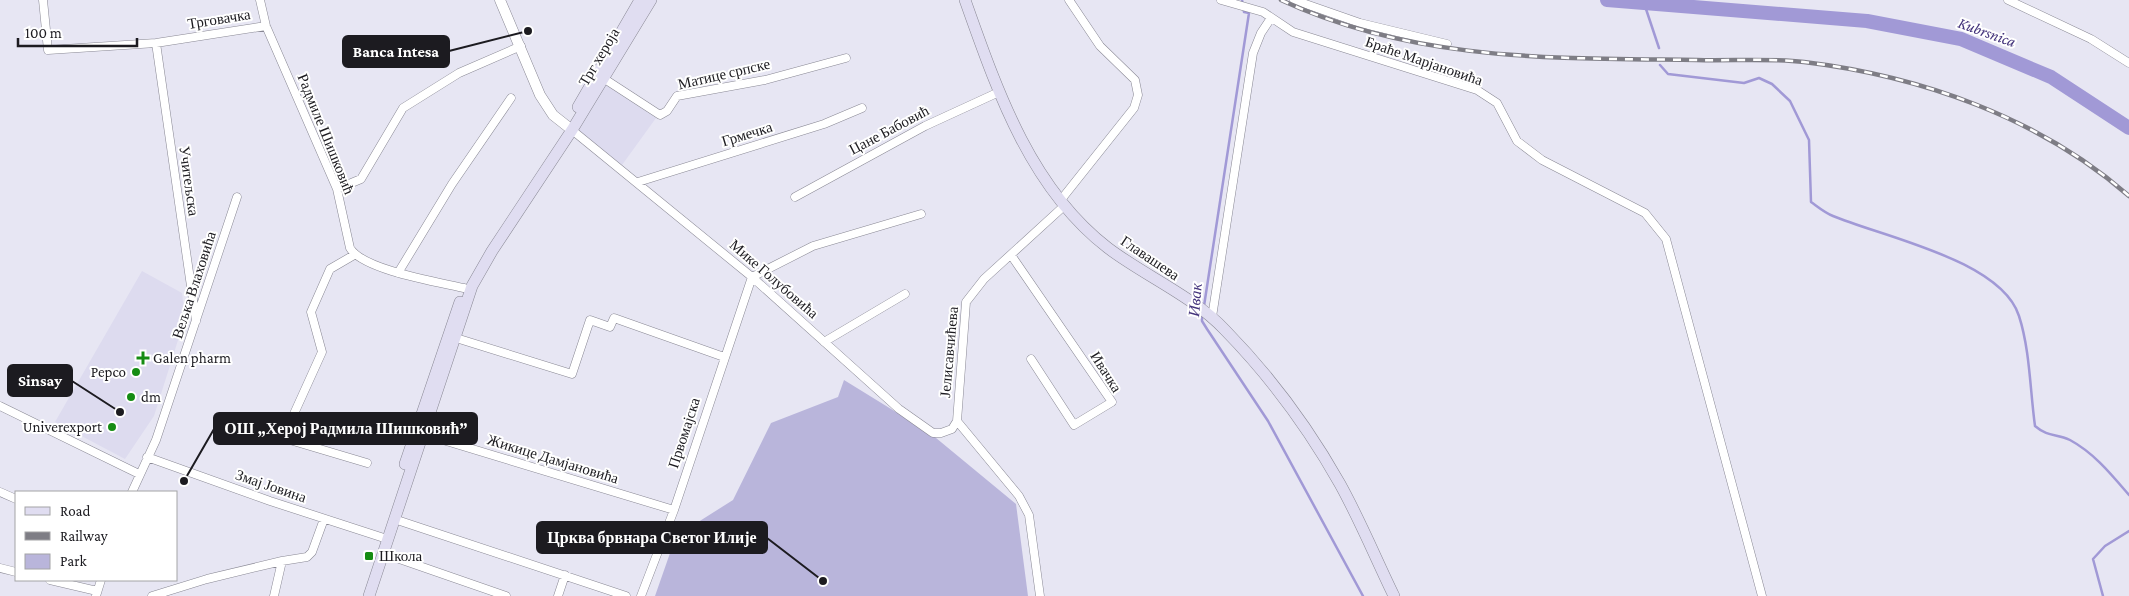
<svg xmlns="http://www.w3.org/2000/svg" width="2129" height="596" font-family="'Crimson Pro',serif">
	<rect width="100%" height="100%" fill="#e7e6f3"/>
	<path fill="#dddbef" d="M605 84 656 118 622 165 577 129Z
		M142 271 182 293 185 318 154 416 125 459 55 422Z"/>
	<path fill="#b9b5db" d="M844 380 930 433 1016 504 1028 596H655L676 536 733 500 771 423 838 397Z"/>
	<g fill="none" stroke-linecap="round" stroke-linejoin="round">
		<path stroke="#a199d6" stroke-width="2.5" d="M1644 3 1659 48
			M1660 65 1668 74 1744 83 1759 78 1772 84 1790 101 1809 140 1811 202C1818 207 1825 213 1833 216 1883 237 2001 260 2019 316 2030 350 2030 390 2035 426 2049 438 2056 433 2070 440 2094 453 2111 474 2129 495
			M1204 306 1249 13 1244 12 1242 0
			M1202 314V321L1207 329 1268 421 1363 596
			M2103 596 2093 559 2105 546 2129 531"/>
		<path stroke="#a199d6" stroke-width="14" d="M1607 0 1867 21 1961 39 2051 77 2129 128"/>
		<g stroke="#898894" stroke-width="9">
			<path id="minor" d="M43 0 48 50 156 43 266 26
				M260 0 266 26 337 189 350 248C363 270 438 282 464 288
				M1221 0 1263 12 1293 32 1477 90 1497 103 1517 141 1542 160 1645 213 1666 239 1762 596
				M1294 0 1360 23 1447 44
				M2008 0 2091 39 2129 63
				M156 43 196 321
				M600 76 660 115 667 111 677 96 765 80 846 58
				M572 130 752 277 899 409 933 433H941L952 429 957 421
				M638 182 824 124 862 108
				M337 189 361 179 403 108 459 73 521 46
				M795 197 925 126 999 92
				M1060 201 1134 108 1138 95 1135 80 1100 46 1069 0
				M354 255 330 269 311 312 322 352 283 438 367 463
				M1011 255 1112 402 1074 425 1031 359
				M398 273 452 184 511 98
				M1212 317 1253 53 1261 33 1271 18
				M456 338 572 374 590 320 610 327 614 318 724 357
				M824 342 905 294
				M0 406 139 474
				M957 421 966 302 984 279 1064 206
				M957 421 1019 496 1029 515 1040 596
				M423 434 674 510
				M147 457 270 501 387 539
				M0 492 16 499
				M132 492 156 440 237 197
				M394 519 626 596
				M382 553 506 596
				M0 568 16 572
				M50 580 97 591
				M96 596 101 580
				M152 596 207 579 282 561 307 557 312 552 324 519
				M274 596 282 561
				M558 596 565 575
				M641 596 674 510 752 277 813 246 921 214"/>
		</g>
		<g stroke="#898894" stroke-width="11">
			<path id="tertiary" d="M500 0 540 95 553 115 572 130"/>
		</g>
		<g stroke="#898894" stroke-width="12">
			<path id="secondary" d="M965 0C997 90 1030 188 1108 248 1145 276 1193 296 1225 330 1269 375 1309 429 1340 484 1360 520 1376 559 1394 596
				M578 107 640 0
				M405 464 460 302
				M369 596 472 286 492 251 572 130 651 0"/>
		</g>
		<use href="#minor" stroke="#fff" stroke-width="8"/>
		<use href="#tertiary" stroke="#fff" stroke-width="10"/>
		<use href="#secondary" stroke="#e0ddf1" stroke-width="11"/>
		<g stroke="#7e7d85" stroke-width="4.5">
			<path id="rail" d="M1281 0C1415 62 1553 58 1697 60 1732 61 1769 58 1804 62 1921 76 2040 118 2129 196"/>
		</g>
		<use href="#rail" stroke="#fff" stroke-width="2.5" stroke-dasharray="8" stroke-linecap="butt"/>
	</g>
	<g fill="#158c13" stroke="#fff" stroke-width="2">
		<path d="M140.5 350.5h5v5h5v5h-5v5h-5v-5h-5v-5h5z"/>
		<circle cx="136" cy="372" r="5"/>
		<circle cx="131" cy="397" r="5"/>
		<circle cx="112" cy="427" r="5"/>
		<rect x="364" y="551" width="10" height="10" rx="2.5"/>
	</g>
	<g text-anchor="middle" dominant-baseline="central" stroke-width="4" stroke-linejoin="round" paint-order="stroke">
		<g font-size="15" fill="#1c1b20" stroke="#fff">
			<text transform="translate(219 19) rotate(-9)">Трговачка</text>
			<text transform="translate(599 57) rotate(-59)">Трг хероја</text>
			<text transform="translate(1424 61) rotate(19)">Браће Марјановића</text>
			<text transform="translate(724 74) rotate(-13)">Матице српске</text>
			<text transform="translate(889 130) rotate(-28)">Цане Бабовић</text>
			<text transform="translate(326 134) rotate(68)">Радмиле Шишковић</text>
			<text transform="translate(747 134) rotate(-17)">Грмечка</text>
			<text transform="translate(189 181) rotate(82)">Учитељска</text>
			<text transform="translate(1150 258) rotate(34)">Главашева</text>
			<text transform="translate(774 279) rotate(41)">Мике Голубовића</text>
			<text transform="translate(194 285) rotate(-72)">Вељка Влаховића</text>
			<text transform="translate(949 352) rotate(-85)">Јелисавчићева</text>
			<text transform="translate(1106 372) rotate(58)">Ивачка</text>
			<text transform="translate(684 433) rotate(-72)">Првомајска</text>
			<text transform="translate(553 459) rotate(17)">Жикице Дамјановића</text>
			<text transform="translate(271 486) rotate(19)">Змај Јовина</text>
		</g>
		<g font-size="15" fill="#1c1b20" stroke="#fff" text-anchor="start">
			<text x="153" y="358">Galen pharm</text>
			<text x="126" y="372" text-anchor="end">Pepco</text>
			<text x="141" y="397">dm</text>
			<text x="102" y="427" text-anchor="end">Univerexport</text>
			<text x="379" y="556">Школа</text>
		</g>
		<g font-size="16" font-style="italic" fill="#44347c" stroke="#fff">
			<text transform="translate(1987 32) rotate(20)">Kubrsnica</text>
			<text transform="translate(1195 300) rotate(-85)">Ивак</text>
		</g>
	</g>
	<path fill="none" stroke="#1c1b20" stroke-width="2" d="M528 31L449 51M120 412L72 381M184 481L214 429M823 581L767 538"/>
	<g fill="#1c1b20" stroke="#fff" stroke-width="2">
		<circle cx="528" cy="31" r="5"/>
		<circle cx="120" cy="412" r="5"/>
		<circle cx="184" cy="481" r="5"/>
		<circle cx="823" cy="581" r="5"/>
	</g>
	<g fill="#1c1b20" stroke="#1c1b20" stroke-width="2">
		<rect x="343" y="36" width="106" height="31" rx="5"/>
		<rect x="8" y="365" width="64" height="31" rx="5"/>
		<rect x="214" y="413" width="263" height="31" rx="5"/>
		<rect x="537" y="522" width="230" height="31" rx="5"/>
	</g>
	<g font-size="16" text-anchor="middle" font-weight="bold" fill="#fff">
		<text x="396" y="57">Banca Intesa</text>
		<text x="40" y="386">Sinsay</text>
		<text x="346" y="434">ОШ „Херој Радмила Шишковић”</text>
		<text x="652" y="543">Црква брвнара Светог Илије</text>
	</g>
	<rect x="15" y="491" width="162" height="90" fill="#ffffff" stroke="#a4a4a6"/>
	<rect x="25" y="507" width="25" height="8" fill="#e0ddf1" stroke="#a4a4a6"/>
	<text x="60" y="516" font-size="15" fill="#1c1b20">Road</text>
	<rect x="25" y="532" width="25" height="8" fill="#7e7d85" stroke="#a4a4a6"/>
	<text x="60" y="541" font-size="15" fill="#1c1b20">Railway</text>
	<rect x="25" y="554" width="25" height="15" fill="#b9b5db" stroke="#a4a4a6"/>
	<text x="60" y="566" font-size="15" fill="#1c1b20">Park</text>
	<path d="M18 38v8h119v-8" fill="none" stroke="#1c1b20" stroke-width="2.5"/>
	<text x="25" y="38" font-size="15" fill="#1c1b20" stroke="#ffffff" stroke-width="4" paint-order="stroke">100 m</text>
</svg>
